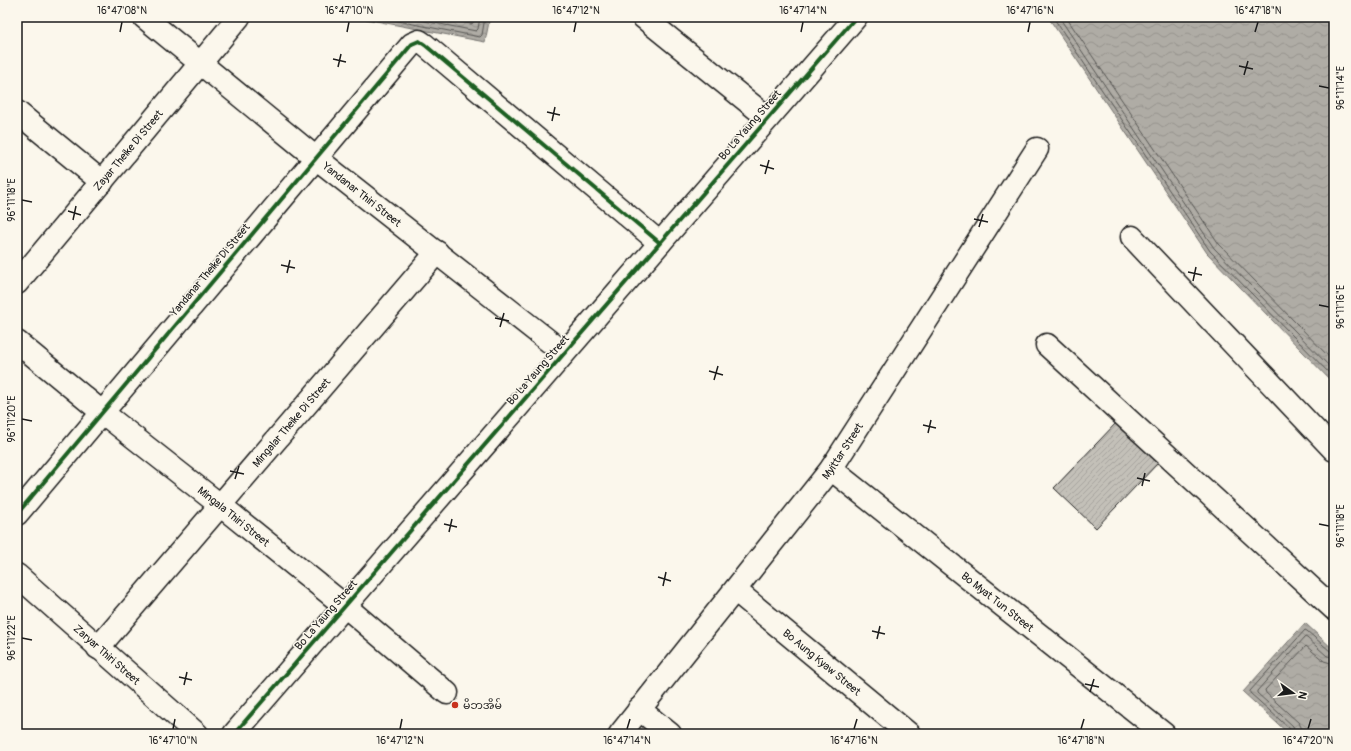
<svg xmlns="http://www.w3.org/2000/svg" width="1351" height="751" font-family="Pangolin,'Noto Sans Myanmar',sans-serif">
	<defs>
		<pattern id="water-waves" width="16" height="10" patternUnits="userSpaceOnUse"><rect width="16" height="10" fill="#afaca5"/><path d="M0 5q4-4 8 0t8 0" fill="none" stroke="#96938d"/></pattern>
		<pattern id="building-hatch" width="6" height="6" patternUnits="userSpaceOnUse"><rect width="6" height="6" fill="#c3c0b8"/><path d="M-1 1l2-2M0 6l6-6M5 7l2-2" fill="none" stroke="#a7a49e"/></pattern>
	</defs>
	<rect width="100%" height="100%" fill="#fbf7ec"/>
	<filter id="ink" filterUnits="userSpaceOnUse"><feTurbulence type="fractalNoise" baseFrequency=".025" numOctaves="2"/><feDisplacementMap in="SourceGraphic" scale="8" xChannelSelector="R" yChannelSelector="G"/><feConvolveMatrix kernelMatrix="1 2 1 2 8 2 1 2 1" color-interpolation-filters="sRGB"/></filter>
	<g filter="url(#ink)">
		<path fill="url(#water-waves)" stroke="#74726e" d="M355 17H490L485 42Z
			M1048 17H1334V384L1207 253Z
			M1305 623 1334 650V734H1289L1243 692Z"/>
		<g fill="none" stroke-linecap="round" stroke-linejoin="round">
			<path stroke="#575653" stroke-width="1" d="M377 17 480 37 482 35 485 17
				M404 17 476 31 478 29 480 17
				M436 17 471 24 473 23 474 17
				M1053 17 1210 251 1334 378
				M1059 17 1214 248 1334 371
				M1066 17 1219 244 1334 362
				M1291 734 1290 729 1250 693V691L1305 630 1307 631 1330 651 1334 652
				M1296 734 1293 726 1257 693V691L1305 637 1307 638 1327 656 1334 657
				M1302 734V729L1299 723 1266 693 1265 690 1306 646 1324 661 1334 664"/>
		</g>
		<path fill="url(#building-hatch)" stroke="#1c1c1c" d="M1117 422 1159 462 1096 528 1054 488Z"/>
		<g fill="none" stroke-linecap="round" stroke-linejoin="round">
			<g stroke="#1c1c1c" stroke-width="25">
				<g id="minor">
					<path id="s1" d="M144 17 316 158 564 353"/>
					<path d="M643 17 768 118"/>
					<path d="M17 112 102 182"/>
					<path d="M1132 237 1334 450"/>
					<path id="s2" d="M17 283 239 17"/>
					<path id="s3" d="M17 342 103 413 220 505 345 606 447 693"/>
					<path d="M1047 345 1334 609"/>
					<path id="s4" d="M831 469 1164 734"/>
					<path d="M17 514 412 44 419 41 425 45 660 243"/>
					<path id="s5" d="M17 575 197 734"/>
					<path id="s6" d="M735 590 909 734"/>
					<path id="s7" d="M98 648 437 252"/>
					<path d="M639 709 670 734"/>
					<path d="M234 734 856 17"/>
					<path id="s8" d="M620 734 831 469 1037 149"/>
				</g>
			</g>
			<use href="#minor" stroke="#fbf7ec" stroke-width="22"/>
			<g stroke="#fbf7ec" stroke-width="6">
				<path id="cycleway" d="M17 514 412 44 419 41 425 45 660 243
					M234 734 856 17"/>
			</g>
			<use href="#cycleway" stroke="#1b5e20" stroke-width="4"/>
		</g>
	</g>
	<path fill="none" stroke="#1c1c1c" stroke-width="1.5" d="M120 32 122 22M347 32 349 22M574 32 576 22M801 32 803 22M1028 32 1030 22M1255 32 1258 22M333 59 346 62M1239 66 1253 69M338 67 341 54M1244 75 1248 61M1319 86 1329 88M547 112 560 115M552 121 555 107M760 165 774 169M765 174 769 160M22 200 32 202M68 211 81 215M974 219 988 222M73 220 76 206M979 227 983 214M281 265 295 268M1188 272 1202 275M287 273 290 260M1193 281 1196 267M1319 305 1329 307M495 318 509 321M500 327 504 313M709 371 723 375M714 380 718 366M22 419 32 421M923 425 936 428M928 433 931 420M230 471 244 474M1137 478 1150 481M235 479 239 466M1142 486 1145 473M444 524 457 527M1319 524 1329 526M449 532 452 519M658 577 671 581M663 586 666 572M872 631 885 634M22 638 32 640M877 639 880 626M179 677 192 680M1085 684 1099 687M184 685 187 672M1090 692 1094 679M173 729 175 719M400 729 402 719M627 729 630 719M854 729 857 719M1081 729 1084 719M1308 729 1311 719"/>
	<circle fill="#c8321e" stroke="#fbf7ec" stroke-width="1.5" cx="455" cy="705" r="4"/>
	<g text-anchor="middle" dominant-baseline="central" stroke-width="3" stroke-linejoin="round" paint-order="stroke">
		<g font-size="11" fill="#1c1c1c" stroke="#fbf7ec">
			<text transform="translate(750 125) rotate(-49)">Bo La Yaung Street</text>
			<text stroke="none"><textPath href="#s2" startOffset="173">Zayar Theike Di Street</textPath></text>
			<text stroke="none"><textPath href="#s1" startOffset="281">Yandanar Thiri Street</textPath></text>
			<text transform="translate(210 270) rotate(-50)">Yandanar Theike Di Street</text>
			<text transform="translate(538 370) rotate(-49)">Bo La Yaung Street</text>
			<text stroke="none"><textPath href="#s7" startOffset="297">Mingalar Theike Di Street</textPath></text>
			<text stroke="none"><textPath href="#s8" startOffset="360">Myittar Street</textPath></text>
			<text stroke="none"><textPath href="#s3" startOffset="278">Mingala Thiri Street</textPath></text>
			<text stroke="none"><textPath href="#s4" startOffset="213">Bo Myat Tun Street</textPath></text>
			<text transform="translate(326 615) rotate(-49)">Bo La Yaung Street</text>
			<text stroke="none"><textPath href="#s5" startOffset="120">Zaryar Thiri Street</textPath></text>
			<text stroke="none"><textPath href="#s6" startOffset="113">Bo Aung Kyaw Street</textPath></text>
		</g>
		<g font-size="11" fill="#1c1c1c" stroke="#fbf7ec" text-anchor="start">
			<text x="463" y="705">မိဘအိမ်</text>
		</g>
	</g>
	<rect width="1351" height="751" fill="none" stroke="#fbf7ec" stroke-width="44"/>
	<g transform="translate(1293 693) rotate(104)" stroke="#fbf7ec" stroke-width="3" paint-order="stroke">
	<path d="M0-3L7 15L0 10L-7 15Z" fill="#1c1c1c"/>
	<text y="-6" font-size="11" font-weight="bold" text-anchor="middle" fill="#1c1c1c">N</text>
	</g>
	<rect x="22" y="22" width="1307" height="707" fill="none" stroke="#1c1c1c" stroke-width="1.5"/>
	<g font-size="10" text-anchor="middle" fill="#1c1c1c">
		<text x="122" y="14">16°47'08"N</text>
		<text x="349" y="14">16°47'10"N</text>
		<text x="576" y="14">16°47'12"N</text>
		<text x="803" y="14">16°47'14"N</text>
		<text x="1030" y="14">16°47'16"N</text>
		<text x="1258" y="14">16°47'18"N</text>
		<text transform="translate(1340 88) rotate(-90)" y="4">96°11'14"E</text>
		<text transform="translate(11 200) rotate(-90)" y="4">96°11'18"E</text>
		<text transform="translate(1340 307) rotate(-90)" y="4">96°11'16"E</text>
		<text transform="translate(11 419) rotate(-90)" y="4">96°11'20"E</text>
		<text transform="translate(1340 526) rotate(-90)" y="4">96°11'18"E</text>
		<text transform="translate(11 638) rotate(-90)" y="4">96°11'22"E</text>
		<text x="173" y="744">16°47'10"N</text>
		<text x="400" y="744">16°47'12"N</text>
		<text x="627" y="744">16°47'14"N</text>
		<text x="854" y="744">16°47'16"N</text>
		<text x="1081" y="744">16°47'18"N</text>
		<text x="1308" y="744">16°47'20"N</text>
	</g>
</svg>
